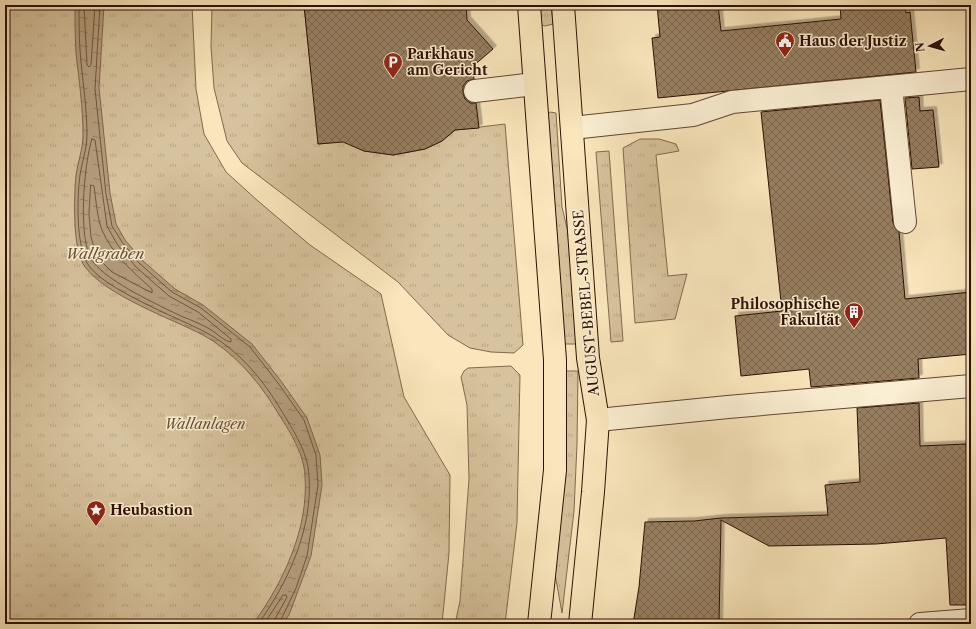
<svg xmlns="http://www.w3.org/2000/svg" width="976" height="629" font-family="'Libre Caslon Text',serif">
	<defs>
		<pattern id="grass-tufts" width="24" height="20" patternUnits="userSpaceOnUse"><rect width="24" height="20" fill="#d6c29c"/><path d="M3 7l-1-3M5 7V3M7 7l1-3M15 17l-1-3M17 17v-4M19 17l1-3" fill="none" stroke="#b8a685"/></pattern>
		<pattern id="water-ripples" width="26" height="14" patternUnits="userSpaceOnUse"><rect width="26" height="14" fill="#b49d7c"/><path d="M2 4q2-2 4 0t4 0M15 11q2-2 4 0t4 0" fill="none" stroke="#937f63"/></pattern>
		<pattern id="building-cross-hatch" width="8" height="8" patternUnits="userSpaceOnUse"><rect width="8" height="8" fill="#977f62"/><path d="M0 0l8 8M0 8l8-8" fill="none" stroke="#7c674e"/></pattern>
		<filter id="shadow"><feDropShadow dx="3.5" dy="-3.5" stdDeviation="0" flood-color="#0004"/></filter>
	</defs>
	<rect width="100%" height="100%" fill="#f9e6bc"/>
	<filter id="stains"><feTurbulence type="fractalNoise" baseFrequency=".005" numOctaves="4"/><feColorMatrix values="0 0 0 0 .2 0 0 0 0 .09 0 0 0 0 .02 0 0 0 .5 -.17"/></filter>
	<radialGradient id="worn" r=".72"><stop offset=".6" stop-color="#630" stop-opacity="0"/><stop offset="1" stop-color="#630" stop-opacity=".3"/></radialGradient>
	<path fill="url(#grass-tufts)" stroke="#82694e" d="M5 5H192L196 89 204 134 226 172 258 201 310 245 381 294 404 397 450 475 449 553 442 624H5Z
		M212 5H304L319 144 343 141 364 151 393 155 425 149 442 141 455 130 505 124 523 345 514 353 491 352 470 348 448 335 398 282 242 163 227 141 214 88 211 47Z
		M535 5H551L553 24 545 26 537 24Z
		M550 112 556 113 562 207 571 245 578 344H563L546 115Z
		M640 139H659L676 144 679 151 656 155 668 276 687 274 675 319 635 323 623 148Z
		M609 151 623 341 611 342 596 152Z
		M511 366 520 375 517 523 505 624H455L460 601 469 479 467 405 461 377 464 371 468 368Z
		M562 371H578L577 444 574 511 562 613 553 563Z"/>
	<path fill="url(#water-ripples)" stroke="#7e654b" d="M75 5H104L99 88 110 193 116 224 125 240 143 261 175 289 203 305 252 344 281 381 307 418 320 455 322 485 311 556 289 615 282 624H253C283 583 309 528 305 476 304 451 286 426 273 405 256 378 232 351 203 335 170 318 107 296 85 267 72 249 74 197 76 175 78 162 83 148 83 135 83 108 79 80 76 53 75 37 75 21 75 5Z"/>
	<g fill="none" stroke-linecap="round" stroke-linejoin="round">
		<path stroke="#70563e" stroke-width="1" d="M79 5C79 20 79 35 80 50 82 78 87 106 87 135 87 148 82 162 80 175 77 198 76 243 87 263 102 289 177 317 205 332 236 348 260 376 278 405 290 425 308 451 309 476 313 528 288 583 258 624
			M84 5 87 65 89 67 91 65 95 5
			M100 5 95 89 106 194 112 226 122 242 139 263 172 292 201 308 250 347 278 383 304 420 316 455 318 485 307 556 296 588 279 624
			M92 139 95 140 107 226 117 244 136 267 169 296 198 312 231 339V342C223 341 216 332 208 328 200 324 192 320 183 317 158 305 110 283 93 262 77 241 84 163 92 139Z
			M91 185 94 186C96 200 97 217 102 230 112 254 133 272 152 289V293L112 272 97 257 91 237 89 214Z
			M264 624 283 595H286L287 597 275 619 274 624"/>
	</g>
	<path fill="url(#building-cross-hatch)" stroke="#2d1001" filter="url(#shadow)" d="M304 5H466L467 20 493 49 472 67 474 79 467 81 463 86V93L465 99 470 103H476L479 128 455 130 442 141 425 149 393 155 364 151 343 142 318 144Z
		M657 5H718L721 31 841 19 840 5H905L906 13 910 12 916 72 658 98 652 38 660 37Z
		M919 97 920 111 933 110 939 167 912 169 905 98Z
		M880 100 893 223 899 232 905 299 971 292V354L918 359 919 378 811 387 809 369 741 376 735 316 782 311 761 112Z
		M919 403 920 446 966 444 971 538V605H950L946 538 876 544 769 546 721 520 719 624H633L639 587 645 522 694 521 721 518 828 515 825 485 860 482 857 408Z"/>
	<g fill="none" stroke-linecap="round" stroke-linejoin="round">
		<g stroke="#604630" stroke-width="24">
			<path id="minor" d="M891 87 905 222
				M475 91 534 84
				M572 128 693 115 732 102 971 79
				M598 420 728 407 971 386
				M920 624 971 620"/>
		</g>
		<g stroke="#2d1001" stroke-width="24">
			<path id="major" d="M529 5 555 360V470L539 624
				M563 5 588 358 598 420 593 492 580 624"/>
		</g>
		<use href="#minor" stroke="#fbefd3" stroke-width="22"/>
		<use href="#major" stroke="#f9e6bc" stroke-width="22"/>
	</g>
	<defs>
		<g id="civic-pin" transform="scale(1)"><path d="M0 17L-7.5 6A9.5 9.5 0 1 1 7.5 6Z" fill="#8f2418" stroke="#fbefd3"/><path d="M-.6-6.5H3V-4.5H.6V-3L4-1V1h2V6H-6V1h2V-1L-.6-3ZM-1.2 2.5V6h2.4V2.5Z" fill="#fff"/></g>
		<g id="parking-pin" transform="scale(1)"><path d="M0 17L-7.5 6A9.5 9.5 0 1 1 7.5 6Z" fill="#8f2418" stroke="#fbefd3"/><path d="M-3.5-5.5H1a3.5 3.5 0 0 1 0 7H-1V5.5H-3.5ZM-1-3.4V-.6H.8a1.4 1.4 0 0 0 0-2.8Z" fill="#fff"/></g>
		<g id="building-pin" transform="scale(1)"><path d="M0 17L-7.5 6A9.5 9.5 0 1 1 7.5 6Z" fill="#8f2418" stroke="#fbefd3"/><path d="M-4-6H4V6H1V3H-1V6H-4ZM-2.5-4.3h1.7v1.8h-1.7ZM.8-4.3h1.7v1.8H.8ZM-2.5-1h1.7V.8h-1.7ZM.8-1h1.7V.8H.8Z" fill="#fff"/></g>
		<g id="sight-pin" transform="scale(1)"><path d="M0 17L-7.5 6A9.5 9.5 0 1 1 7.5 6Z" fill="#8f2418" stroke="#fbefd3"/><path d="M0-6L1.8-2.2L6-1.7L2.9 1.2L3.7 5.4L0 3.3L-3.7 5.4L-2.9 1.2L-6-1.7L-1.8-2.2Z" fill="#fff"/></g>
	</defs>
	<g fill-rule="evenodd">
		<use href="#civic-pin" x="785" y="41"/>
		<use href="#parking-pin" x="393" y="62"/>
		<use href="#building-pin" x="854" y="312"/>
		<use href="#sight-pin" x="96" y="510"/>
	</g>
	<g text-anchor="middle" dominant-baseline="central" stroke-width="3" stroke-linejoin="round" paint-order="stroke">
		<g font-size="14" font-weight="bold" fill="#2d1001" stroke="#fbefd3" text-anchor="start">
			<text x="799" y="41">Haus der Justiz</text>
			<text x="407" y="54">Parkhaus<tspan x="407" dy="16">am Gericht</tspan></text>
			<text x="840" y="304" text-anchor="end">Philosophische<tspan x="840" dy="16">Fakultät</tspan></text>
			<text x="110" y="510">Heubastion</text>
		</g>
		<g font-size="14" fill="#2d1001" stroke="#fbefd3">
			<text transform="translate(586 303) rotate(-95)">AUGUST-BEBEL-STRASSE</text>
		</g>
		<g font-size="14" font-style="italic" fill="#684e37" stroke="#fbefd3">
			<text x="205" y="424">Wallanlagen</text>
		</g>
		<g font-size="15" font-style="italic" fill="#6a4f38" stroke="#fbefd3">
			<text x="105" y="253">Wallgraben</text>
		</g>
	</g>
	<rect width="976" height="629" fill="none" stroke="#f9e6bc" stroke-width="20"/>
	<rect x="6" y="6" width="964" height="617" fill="none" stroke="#2d1001" stroke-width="2"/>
	<rect x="10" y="10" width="956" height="609" fill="none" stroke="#2d1001"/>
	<g transform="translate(930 46) rotate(264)" stroke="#fbefd3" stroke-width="3" paint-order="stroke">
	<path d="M0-3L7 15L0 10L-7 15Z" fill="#2d1001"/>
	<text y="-6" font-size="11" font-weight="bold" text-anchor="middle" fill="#2d1001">N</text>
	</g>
	<rect width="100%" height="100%" filter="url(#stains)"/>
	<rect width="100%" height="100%" fill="url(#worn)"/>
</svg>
